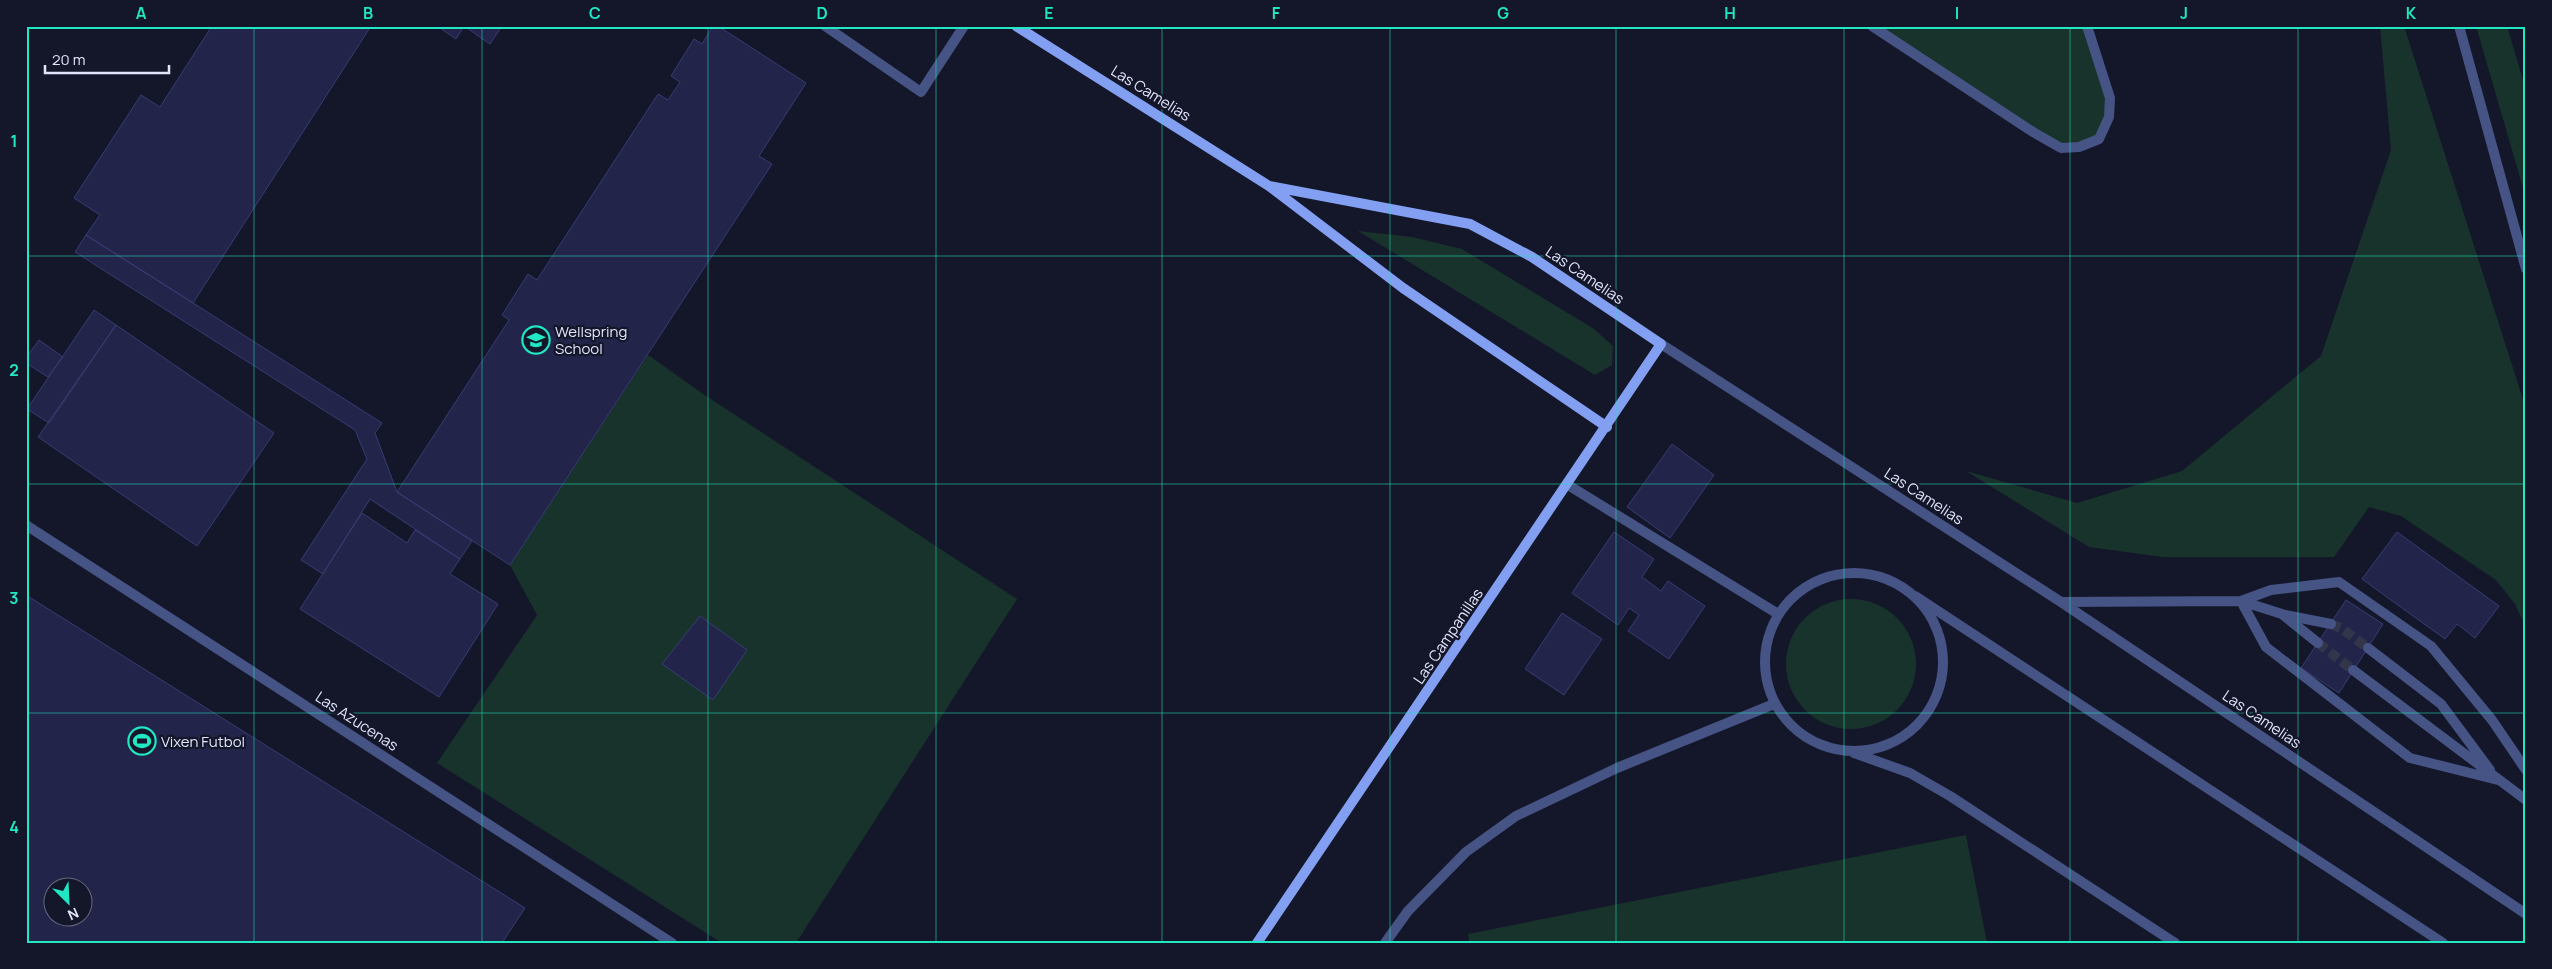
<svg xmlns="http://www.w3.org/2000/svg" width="2552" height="969" font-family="Manrope,sans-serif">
	<rect width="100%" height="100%" fill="#14172a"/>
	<path fill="#18332b" d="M1872 26H2087L2110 98 2099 139 2061 148Z
		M2380 26H2404L2526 409V628L2515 604 2496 580 2401 516 2369 507 2334 557H2163L2089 547 1966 471 2077 503 2182 471 2321 356 2391 150Z
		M2476 26H2507L2526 90V198Z
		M1358 231 1412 237 1462 249 1594 329 1613 346 1612 365 1595 375Z
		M648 355 706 396 1017 599 796 943H722L437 763 537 615 510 565Z
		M1786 664a65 65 0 1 1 130 0a65 65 0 1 1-130 0Z
		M1966 835 1987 943H1469L1468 934Z"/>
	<path fill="#222549" stroke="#373c73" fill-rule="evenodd" d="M212 26H371L193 303 86 235 100 215 74 198 141 95 160 107Z
		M437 26H464L456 39Z
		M464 26H502L490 44Z
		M713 26H718L806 83 759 156 772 164 510 565 397 492 509 320 502 315 528 274 537 280 658 94 668 100 680 82 671 76 694 39 702 44Z
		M86 235 382 423 375 433 397 492 472 541 460 559 370 499 323 574 301 560 367 459 355 430 75 252Z
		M94 310 116 325 49 423 27 409Z
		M116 325 274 433 197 546 38 437Z
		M39 340 63 357 48 377 26 363V358Z
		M1672 444 1714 475 1670 538 1627 507Z
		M362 513 407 543 415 530 460 559 450 574 498 604 439 697 300 609Z
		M1614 532 1654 559 1642 577 1661 591 1668 581 1705 606 1669 659 1628 631 1639 615 1629 608 1618 625 1572 593Z
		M2397 532 2499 606 2475 638 2457 624 2445 639 2362 579Z
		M26 595 525 908 502 943H26ZM52 886H82V916H52Z
		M2346 600 2383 624 2339 693 2301 668Z
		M1562 613 1602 639 1564 695 1525 669Z
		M700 616 747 650 713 700 662 664Z"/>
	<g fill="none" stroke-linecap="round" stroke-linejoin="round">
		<path stroke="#33364a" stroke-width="10" stroke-dasharray="10 5" stroke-linecap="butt" d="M2331 624 2341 628 2368 648
			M2318 643 2353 670"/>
		<path stroke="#455484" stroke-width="10" d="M825 26 921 92 964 26"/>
		<path stroke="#455484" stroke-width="10" d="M1872 26 2033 132 2061 148 2079 147 2099 139 2109 117 2110 98 2087 26
			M2459 26 2526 269
			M1661 344 2061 602 2526 914
			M1568 485 1778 614
			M26 525 672 943
			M1765 662a89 89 0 1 1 178 0a89 89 0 1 1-178 0Z
			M1915 596 2443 943
			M2061 602 2241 601 2282 614 2318 643
			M2285 615 2331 624
			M2368 648 2441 704 2490 770
			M2353 670 2526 800
			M1854 753 1910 773 1950 796 2175 943
			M2498 780 2410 758 2266 647 2241 601 2271 590 2339 582 2431 646 2492 720 2526 770
			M1385 943 1408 911 1466 852 1516 816 1617 768 1774 704"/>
		<path stroke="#829ff1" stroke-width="10" d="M1016 26 1269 186 1403 288 1607 427
			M1257 943 1661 344 1532 257 1470 224 1269 186"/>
	</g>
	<path fill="none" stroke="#21e7c3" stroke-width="1" stroke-opacity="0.55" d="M254 26V943M482 26V943M708 26V943M936 26V943M1162 26V943M1390 26V943M1616 26V943M1844 26V943M2070 26V943M2298 26V943M26 256H2526M26 484H2526M26 713H2526"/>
	<defs>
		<g id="school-ring" transform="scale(1.4375)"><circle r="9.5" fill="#14172a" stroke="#21e7c3" stroke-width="1.5"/><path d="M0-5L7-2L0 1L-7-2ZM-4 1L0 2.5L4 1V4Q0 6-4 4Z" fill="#21e7c3"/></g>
		<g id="stadium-ring" transform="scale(1.4375)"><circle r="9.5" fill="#14172a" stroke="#21e7c3" stroke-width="1.5"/><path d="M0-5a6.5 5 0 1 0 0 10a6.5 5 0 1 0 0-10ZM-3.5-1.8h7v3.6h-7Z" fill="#21e7c3"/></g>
	</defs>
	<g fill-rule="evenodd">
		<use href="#school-ring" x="536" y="340"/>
		<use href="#stadium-ring" x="142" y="741"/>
	</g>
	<g text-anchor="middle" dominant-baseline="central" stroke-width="4.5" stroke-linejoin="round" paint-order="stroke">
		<g font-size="15" fill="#e1e5fc" stroke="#14172a">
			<text transform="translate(1151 93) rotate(32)">Las Camelias</text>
			<text transform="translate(1585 275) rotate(34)">Las Camelias</text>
			<text transform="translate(1924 496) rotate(33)">Las Camelias</text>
			<text transform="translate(1448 636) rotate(-56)">Las Campanillas</text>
			<text transform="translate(2262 719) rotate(34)">Las Camelias</text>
			<text transform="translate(357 721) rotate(33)">Las Azucenas</text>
		</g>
		<g font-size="15" fill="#e1e5fc" stroke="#14172a" text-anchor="start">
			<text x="555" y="331">Wellspring<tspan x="555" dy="17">School</tspan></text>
			<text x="161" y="741">Vixen Futbol</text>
		</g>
	</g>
	<rect width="2552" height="969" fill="none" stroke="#14172a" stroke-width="55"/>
	<g transform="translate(68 902) rotate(156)"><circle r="24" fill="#14172a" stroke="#66697e"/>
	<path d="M0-4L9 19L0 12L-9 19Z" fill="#21e7c3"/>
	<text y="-8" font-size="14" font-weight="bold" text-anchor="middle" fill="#e1e5fc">N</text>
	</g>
	<path d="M45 65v8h124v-8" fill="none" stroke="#e1e5fc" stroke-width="2.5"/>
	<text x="52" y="65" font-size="15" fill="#e1e5fc" stroke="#14172a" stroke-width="4" paint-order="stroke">20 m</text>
	<rect x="28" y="28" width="2496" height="914" fill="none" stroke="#21e7c3" stroke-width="2"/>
	<g font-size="16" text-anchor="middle" font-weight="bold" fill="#21e7c3">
		<text x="141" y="19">A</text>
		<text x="368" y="19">B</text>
		<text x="595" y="19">C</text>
		<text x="822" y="19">D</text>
		<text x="1049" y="19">E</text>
		<text x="1276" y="19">F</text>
		<text x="1503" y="19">G</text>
		<text x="1730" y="19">H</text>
		<text x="1957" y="19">I</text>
		<text x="2184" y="19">J</text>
		<text x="2411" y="19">K</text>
		<text x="14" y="147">1</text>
		<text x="14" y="376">2</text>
		<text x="14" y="604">3</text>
		<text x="14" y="833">4</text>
	</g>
</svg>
